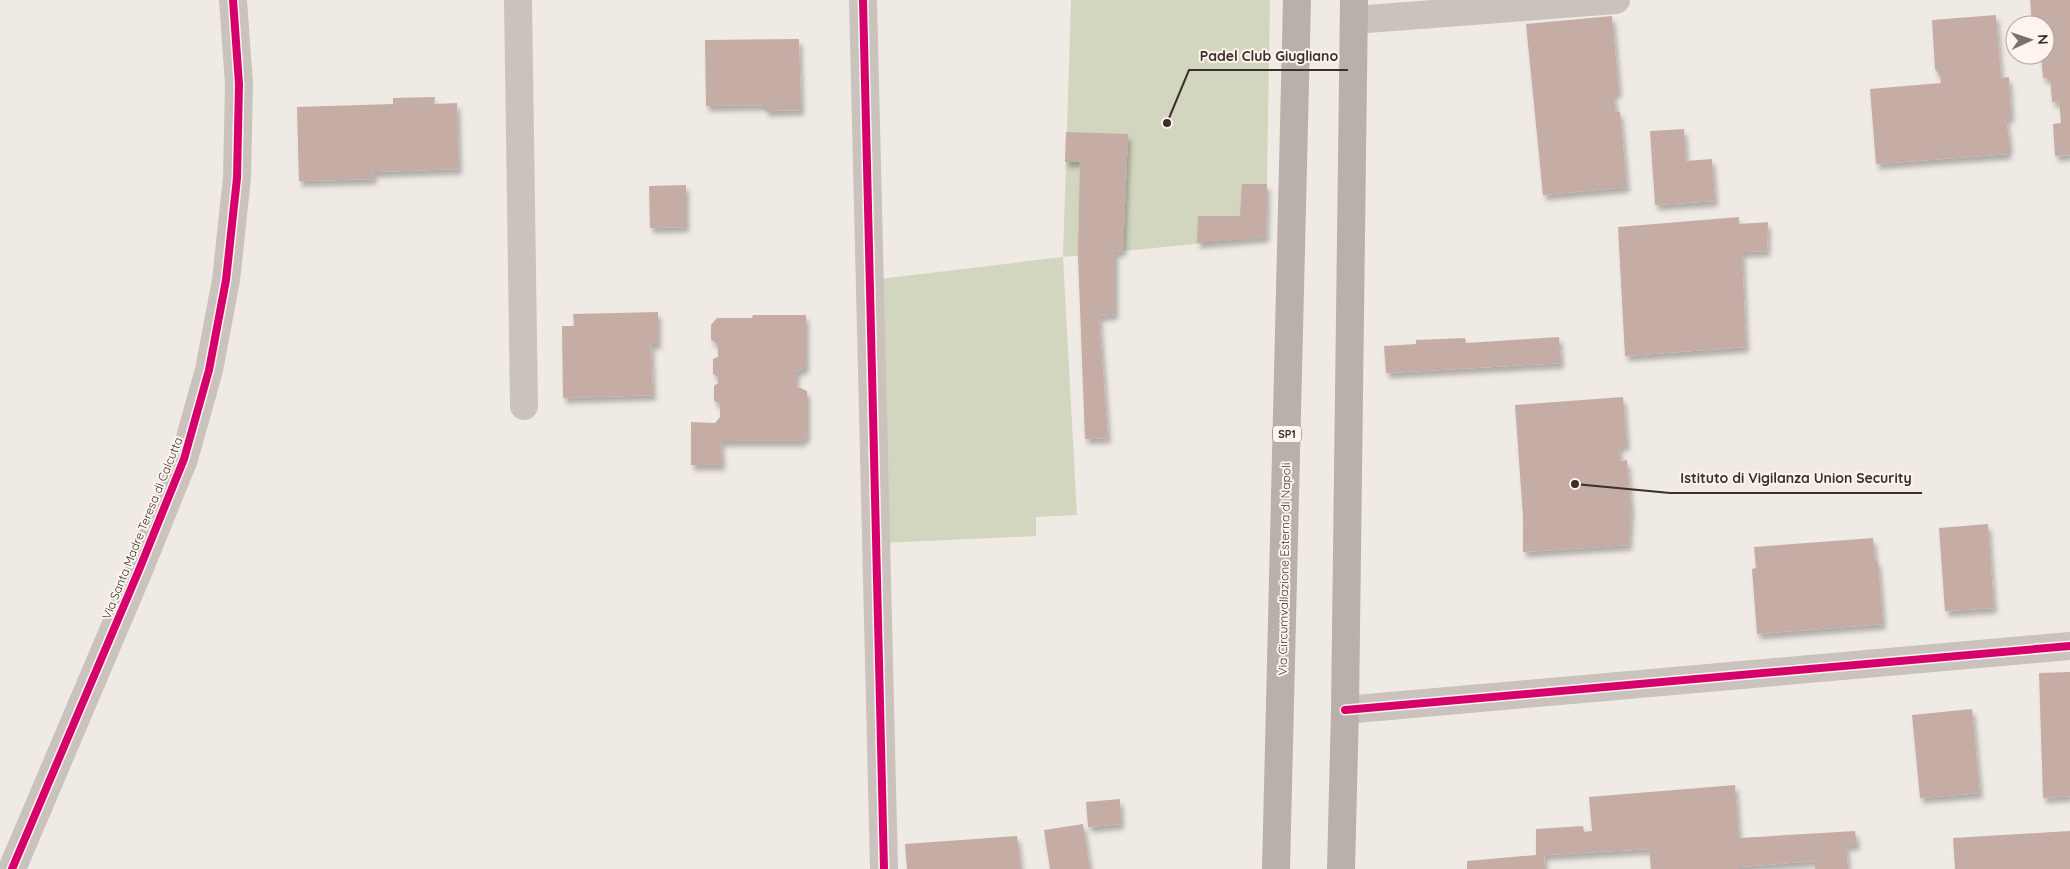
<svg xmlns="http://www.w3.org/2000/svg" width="2070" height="869" font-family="Quicksand,sans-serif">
	<defs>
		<filter id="shadow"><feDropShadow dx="3" dy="5.5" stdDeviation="2.5" flood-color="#0004"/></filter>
	</defs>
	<rect width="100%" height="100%" fill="#f0eae5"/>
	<path fill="#d3d6be" d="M1071 0H1270L1266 237 1063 257 1077 515 1036 517V536L882 543 879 279 1063 257Z"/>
	<path fill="#c5aca5" filter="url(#shadow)" d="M2030 0H2070V155L2055 156 2053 124 2061 123 2059 101 2052 102 2050 78H2043L2041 55H2045V25L2032 24Z
		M1996 15 2001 78 2009 77 2011 117 2006 118 2010 148H2008V154L1876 164 1870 89 1941 83 1940 76 1935 69 1932 20Z
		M1612 16 1619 92 1613 93 1616 112H1620L1627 187 1543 195 1526 24Z
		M799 39 801 110 765 111V105L706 106 705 40Z
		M435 97 434 104 457 103 459 169 373 172 374 179 299 181 297 107 393 104V98Z
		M1684 129 1686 161 1712 159 1715 201 1655 205 1650 131Z
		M1066 132 1128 134 1123 251 1115 252V314L1099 316 1108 438 1085 439 1078 256 1080 162H1065Z
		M1242 184H1267L1266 237 1197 243 1198 216H1240Z
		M686 185V227L650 228 649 186Z
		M1739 217V224L1768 222 1767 251 1742 252 1746 347 1625 356 1618 227Z
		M658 312V344H651L653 395 563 398 562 326H574L573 314Z
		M753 315H806V367L796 372V386L807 391V436L801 441H721L722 465H691V422L715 423 720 417V404L714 401V386L718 383V377L713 374V359L718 357V344L711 340V325L717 318H752Z
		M1559 337 1561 363 1386 373 1384 346 1416 344V340L1465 338 1466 343Z
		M1623 397 1627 445 1619 446 1620 461 1627 460 1631 508 1629 545 1523 552V516L1515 405Z
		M1988 524 1994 608 1945 611 1939 528Z
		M1873 538 1875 561H1878L1883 624 1757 634 1752 569 1756 568 1754 547Z
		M2070 672V796L2043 798 2039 673Z
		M1972 709 1980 793 1920 798 1912 715Z
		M1735 785 1739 838 1855 831 1857 845H1846L1848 869H1815V861L1739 867V869H1651L1649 849 1544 855 1545 869H1467V861L1536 855V829L1583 826 1584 832 1592 831 1589 797Z
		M1120 799 1121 824 1088 827 1086 802Z
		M1083 824 1090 869H1050L1044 830Z
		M2070 831V869H1955L1953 838Z
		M1017 836 1021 869H907L905 844Z"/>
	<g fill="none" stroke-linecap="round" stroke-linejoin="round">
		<path stroke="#cac2bd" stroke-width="28" d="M518 0 524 406
			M863 0 884 869
			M1354 20 1616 0
			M1345 710 2070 646
			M12 869 139 570 184 459 209 370 226 280 237 178 239 84 233 0"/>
		<path stroke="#b9b0ac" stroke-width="28" d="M1276 869 1297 0
			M1341 869 1345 710 1354 0"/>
		<g stroke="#fcf4ed" stroke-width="11">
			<path id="cycleway" d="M863 0 884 869
				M1345 710 2070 646
				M12 869 139 570 184 459 209 370 226 280 237 178 239 84 233 0"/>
		</g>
		<use href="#cycleway" stroke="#d6006c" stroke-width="8"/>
	</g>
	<g text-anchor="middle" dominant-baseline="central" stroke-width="4" stroke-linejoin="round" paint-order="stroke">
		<rect fill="#fcf4ed" stroke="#766964" stroke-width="1" x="1273" y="425.5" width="28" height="17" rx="4"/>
		<g font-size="11" font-weight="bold" fill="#3c2e2a">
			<text x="1287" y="434">SP1</text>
		</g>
		<g font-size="12" fill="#3c2e2a" stroke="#fcf4ed">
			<text transform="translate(142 528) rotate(-68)">Via Santa Madre Teresa di Calcutta</text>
			<text transform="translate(1284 569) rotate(-89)">Via Circumvallazione Esterna di Napoli</text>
		</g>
	</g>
	<path fill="none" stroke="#3c2e2a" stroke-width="2" d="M1167 123L1189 70H1348M1575 484L1670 493H1922"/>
	<g fill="#3c2e2a" stroke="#fcf4ed" stroke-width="2">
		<circle cx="1167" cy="123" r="5"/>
		<circle cx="1575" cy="484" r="5"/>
	</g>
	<g font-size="14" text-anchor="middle" font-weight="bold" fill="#3c2e2a" stroke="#fcf4ed" stroke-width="4" stroke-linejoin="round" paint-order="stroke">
		<text x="1269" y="61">Padel Club Giugliano</text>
		<text x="1796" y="483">Istituto di Vigilanza Union Security</text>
	</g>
	<g transform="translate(2030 40) rotate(87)"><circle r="24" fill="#fcf4ed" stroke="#afa59f"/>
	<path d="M0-4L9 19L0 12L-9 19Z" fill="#7b706b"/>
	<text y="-8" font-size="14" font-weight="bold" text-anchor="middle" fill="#3c2e2a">N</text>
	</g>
</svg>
